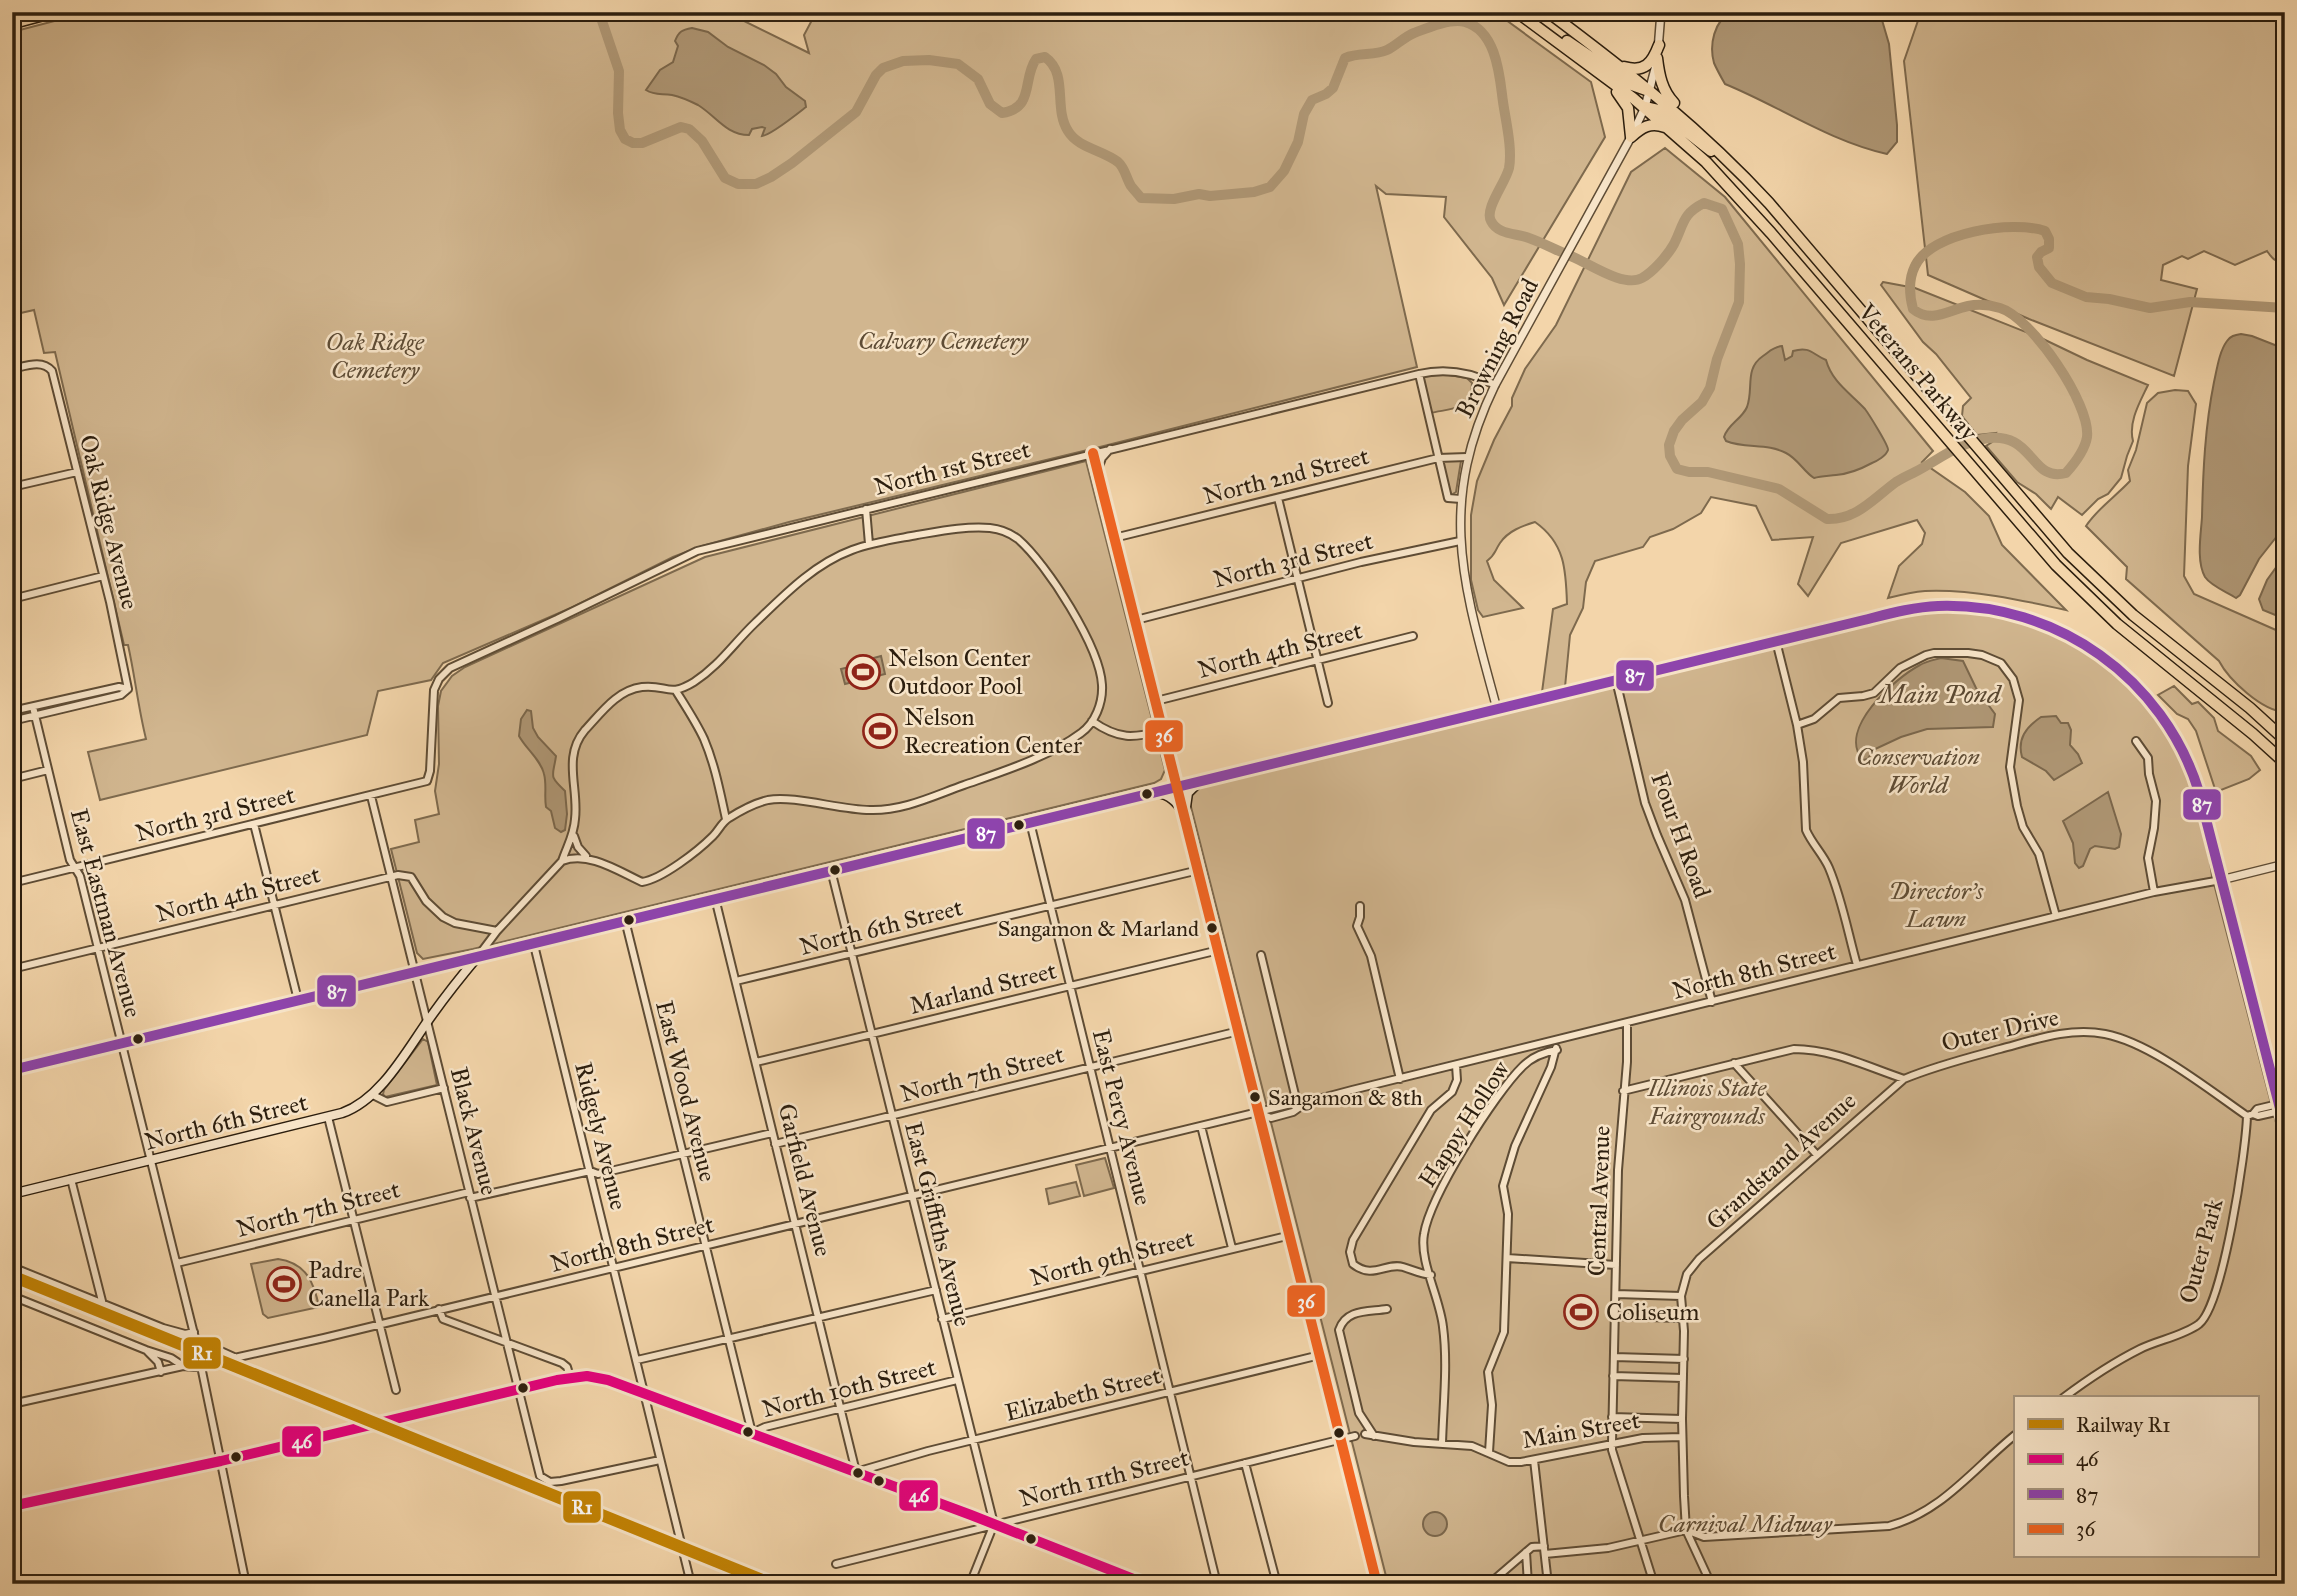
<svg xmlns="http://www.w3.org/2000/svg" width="2297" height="1596" font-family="'IM FELL Great Primer',serif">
	<rect width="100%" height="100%" fill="#f3d5aa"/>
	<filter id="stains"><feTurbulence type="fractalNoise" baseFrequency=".00286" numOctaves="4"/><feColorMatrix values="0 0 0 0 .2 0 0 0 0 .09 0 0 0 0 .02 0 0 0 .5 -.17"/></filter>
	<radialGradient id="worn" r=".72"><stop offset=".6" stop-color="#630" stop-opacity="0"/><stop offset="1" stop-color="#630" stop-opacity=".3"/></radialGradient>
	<path fill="#d1b68f" stroke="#7e6a4e" stroke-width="2" fill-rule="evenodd" d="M89 12H726L809 53 804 35 812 20 828 12H1495L1591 82 1605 137 1504 305 1492 278 1444 217 1446 197 1386 194 1376 186 1417 367 1100 447 789 522 702 546 673 557 573 607 443 663 431 680 378 691 367 735 100 800 88 752 146 739C138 707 135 676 128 645H124L55 352 44 353 34 310 12 315V32Z
		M1921 12H2285V261C2275 263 2272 258 2267 251L2235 265 2204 251 2188 259 2182 256 2163 265 2161 280 2197 289 2174 376 2029 319 1928 275 1904 61Z
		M1665 148 1725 197 1933 451 1922 462 1965 492 1989 516 2002 545 2066 610C2021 600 1972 589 1925 591 1913 592 1900 595 1888 598L1899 566 1922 544 1925 533 1917 520 1841 543 1808 596 1798 584 1813 537 1772 540 1756 506 1711 497 1701 513 1673 529 1650 537 1643 547 1595 561 1586 582 1583 608 1570 635 1565 687 1542 692 1553 609 1567 604C1566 570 1565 543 1535 522 1522 526 1508 531 1500 543 1494 552 1496 554 1487 561L1494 580 1523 608 1483 617 1478 610 1471 580V515L1477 481 1494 440 1512 406V398L1525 369 1556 325 1631 172Z
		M1883 282 1915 288 2041 338 2087 360 2148 385C2140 402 2128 422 2133 441L2127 456 2121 478 2108 494 2098 499 2082 515 2058 497 2051 509 2036 494 2017 482 1986 446 1992 442 1996 433 1977 435 1962 416 1963 406 1971 398 1936 354 1923 342 1881 285Z
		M1443 374 1467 378 1472 383C1472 411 1453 408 1430 413L1422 377Z
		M2175 390 2188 391 2196 404 2188 466 2184 576 2194 594 2285 634V712C2262 711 2229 680 2219 661L2126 579 2127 567 2086 526C2098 508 2115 497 2130 481L2128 470 2136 450 2147 403 2158 393Z
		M1459 460 1461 461 1456 492 1451 495 1442 461Z
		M1086 461 1165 770 1161 779 1154 783 473 949 423 959 417 953 391 849 419 842 415 820 439 814 435 791 439 764 438 706 441 691 452 676 465 667 705 557Z
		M1924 612C1956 612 1988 611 2020 619 2100 641 2163 706 2192 782 2203 811 2208 845 2212 876L2285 1157V1584H1388L1190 803V795L1200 785 1884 619ZM2015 1398H2257V1556H2015Z
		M2174 686 2192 704 2198 702 2214 718 2218 731 2251 756 2260 770 2249 779 2216 792 2196 731 2188 719 2177 714 2158 695Z
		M423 1039 428 1042 437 1085 385 1097 383 1094 384 1090Z
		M1105 1158 1114 1188 1084 1196 1076 1165Z
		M1076 1182 1080 1196 1049 1204 1046 1189Z
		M278 1259C306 1263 314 1282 319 1307L268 1318 263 1314 251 1264Z"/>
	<path fill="#af9775" stroke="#7b674c" stroke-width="2" d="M1731 12H1874L1882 20 1889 44 1897 125V142L1887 154C1829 141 1779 106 1725 84 1721 77 1717 70 1714 63 1709 45 1714 21 1731 12Z
		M692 28 708 32 728 47 764 65 776 74 786 87 805 101 806 107C797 114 771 135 762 136L765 128 762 127 752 129 749 135C726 135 716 116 698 105 690 101 681 97 672 95 662 93 655 96 646 90L660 70 673 62 678 46 675 41C679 31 682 30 692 28Z
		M2241 334 2252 336 2285 349V526L2259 559 2240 595 2236 598C2227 592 2211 586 2205 577 2196 561 2201 534 2202 517 2203 471 2205 427 2214 382 2217 369 2219 352 2227 341 2230 336 2235 335 2241 334Z
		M1782 346 1785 360 1792 356 1793 351C1810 346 1812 354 1826 360 1832 382 1850 393 1865 409 1868 413 1889 446 1888 450 1886 456 1877 461 1872 463 1861 469 1848 474 1836 475 1828 476 1821 476 1814 478 1804 472 1798 459 1786 453 1767 443 1745 449 1726 441L1724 437C1728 424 1742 419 1747 407 1754 388 1744 369 1763 356 1769 352 1773 347 1782 346Z
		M2285 555V619L2263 610 2259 599 2267 580Z
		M881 656 885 674 845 684 841 669 866 663V660Z
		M1941 658 1963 661 1976 688 1995 714 1993 727 1927 729 1901 737 1873 750 1868 759 1863 760C1836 730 1895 678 1920 665 1927 661 1934 660 1941 658Z
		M527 710 531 711 533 728 538 737 556 756C553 777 548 775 565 791L567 814 565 830 561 832 555 828 551 811 546 807C544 796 547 785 544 774 541 760 526 749 519 736L521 719Z
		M2041 717 2056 716 2061 723H2068L2071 730 2070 745 2078 754 2082 763 2054 780 2046 771 2022 757C2017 739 2026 727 2041 717Z
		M2108 792 2121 834 2119 847 2115 849 2095 846 2090 849 2083 866 2079 868 2075 863 2073 843 2063 821Z
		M1423 1524a12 12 0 1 1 24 0a12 12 0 1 1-24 0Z"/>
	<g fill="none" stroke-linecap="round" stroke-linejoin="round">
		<path stroke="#af9775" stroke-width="10" d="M599 12 619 71 618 113 620 130 625 139 633 143H642L681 127 689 129 702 141 725 178 738 184H756L771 177 792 163 856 112 876 75 883 68 903 61 929 60 958 64 978 79 990 104 1002 113C1035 108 1022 79 1036 59L1045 57C1069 74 1053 108 1068 131 1078 148 1103 150 1118 162 1125 168 1126 178 1131 186 1134 190 1138 194 1141 198L1174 199 1199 194 1210 196 1254 192 1270 187 1284 171 1298 142 1304 114 1312 100 1326 94 1333 88 1345 58C1359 52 1374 56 1387 50 1396 46 1404 37 1414 33 1427 28 1451 18 1465 22 1494 30 1499 69 1502 94 1504 115 1513 146 1509 168 1506 182 1484 209 1491 221 1498 235 1516 233 1529 238 1543 243 1558 251 1573 257 1590 264 1624 288 1642 278 1653 272 1668 255 1674 244 1684 224 1682 214 1704 203L1722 209 1738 244 1740 264 1739 302 1717 359 1710 388 1702 402 1682 420 1674 431 1669 445 1670 456 1677 469 1689 472H1708L1779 489 1827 519C1857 520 1874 498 1896 482 1902 478 1909 475 1915 472 1938 460 1957 444 1983 439 2035 429 2029 483 2066 473 2074 464 2085 450 2087 437 2091 404 2031 317 2000 308 1990 305 1978 304 1968 306 1949 310 1931 324 1913 309 1909 294 1908 280 1915 266 1931 232 2013 220 2045 231L2049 239V248L2041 252 2037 257 2039 267 2052 283 2086 297 2109 299 2150 308 2190 302 2285 308"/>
		<g stroke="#5e4c35" stroke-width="10">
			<path id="minor" d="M12 369C26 366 42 359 52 371L110 602 128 689
				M1419 374 1448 498 1461 499
				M1093 453 1178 786
				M1098 469 1102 458 1110 449
				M12 487 77 472
				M1278 498 1328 703
				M866 509 869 544
				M1114 538 1438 458 1467 457
				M12 599 103 576
				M1136 620 1361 562 1460 541
				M1776 641 1797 725 1803 762 1806 830C1812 844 1823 854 1829 868 1842 899 1848 933 1857 965
				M1616 680 1645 803 1657 835 1685 900 1712 1002
				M676 691C686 707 696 722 704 739 715 765 720 792 726 819
				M1156 701 1413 636
				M33 707 70 860 80 876 196 1342 246 1584
				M12 711 119 687 128 689
				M12 721 121 695 128 689
				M1092 721C1119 740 1133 738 1163 731
				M1797 725 1814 719 1839 698 1863 696 1874 693 1900 668 1926 655 1934 653H1968L1982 655 2001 663 2013 679 2019 700 2010 767 2017 806 2023 827 2039 854 2056 916
				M2136 741 2148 758 2149 774 2156 801 2154 828 2148 858 2154 892
				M12 779 48 770
				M371 796 540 1476 550 1482 561 1481 660 1460
				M1030 822 1217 1584
				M254 824 298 1000
				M574 836 578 847 586 856
				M831 870 994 1524 970 1584
				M12 883 427 781 430 771 434 690 439 679 450 668 557 619 697 551 1419 374C1446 368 1471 372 1495 385
				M715 898 856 1472 928 1451 1320 1355
				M1360 906V917L1357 926 1371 956 1400 1079
				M625 920 752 1433 765 1427 957 1380
				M533 941 691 1584
				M479 955 497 931 562 861C567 846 574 835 575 819 579 788 562 757 585 730 601 713 617 690 642 687 667 684 668 698 694 682 719 666 734 643 755 623 784 595 814 564 852 550 873 542 896 539 917 535 941 531 966 526 990 528 1000 529 1010 533 1018 539 1047 564 1100 647 1102 685 1103 703 1095 723 1081 733 1049 757 1001 772 964 785 933 796 903 811 870 810 840 810 794 795 768 800 755 803 740 811 729 818 722 822 719 830 713 836 698 851 662 879 642 882 618 871 589 851 562 861
				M1261 955 1298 1107
				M12 969 398 875 411 877 426 901 443 917 455 923 497 931
				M736 981 1199 870
				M1627 1023V1062L1618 1170 1612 1443V1450L1654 1584
				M756 1062 1219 950
				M1734 1063 1817 1155
				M1623 1091 1794 1049C1832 1049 1868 1067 1904 1079
				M373 1095 387 1102 444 1088
				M1259 1113 1271 1118 1293 1112 1307 1102 1352 1090 2154 892 2221 880
				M2253 1114 2257 1109 2278 1104
				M328 1117 396 1390
				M1201 1126 1232 1248
				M775 1144 1239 1031
				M71 1179 103 1305
				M470 1198 590 1171 598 1174 772 1133
				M1507 1258 1616 1265
				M177 1263 469 1192
				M12 1267 163 1328 185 1334 194 1332
				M1431 1275C1420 1274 1413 1270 1403 1267 1386 1262 1373 1280 1353 1264L1350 1252 1353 1240 1431 1110 1452 1092 1457 1080 1456 1065
				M1616 1294 1681 1296
				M12 1296 146 1350 171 1358 183 1366
				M439 1309 443 1319 562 1363 567 1367 570 1377
				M1615 1316 1681 1318
				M942 1319 1291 1235
				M197 1344 203 1343 234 1357
				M148 1352 158 1362 161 1372
				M1614 1357 1684 1359
				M637 1360 936 1290
				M1613 1376 1683 1378
				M2063 1398C2087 1380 2112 1363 2140 1349 2158 1340 2183 1336 2199 1324 2223 1305 2246 1151 2247 1116
				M12 1404 183 1366 194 1367 324 1338 1291 1104 1298 1107
				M1612 1417 1682 1419
				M1365 1434 1414 1442 1472 1446 1509 1462H1521L1643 1438 1682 1437
				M1374 1436 1359 1413 1339 1330C1346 1309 1367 1312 1387 1309
				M1442 1444C1443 1406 1448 1365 1443 1327 1440 1298 1419 1261 1424 1234 1430 1196 1495 1093 1523 1066 1532 1057 1545 1052 1557 1050
				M1489 1452 1492 1405 1488 1372 1504 1332 1508 1214 1503 1186 1515 1146 1551 1067 1556 1048
				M1534 1460 1548 1584
				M1245 1463 1277 1584
				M1686 1530 1704 1537 1889 1526C1942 1512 1974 1468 2015 1435
				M1526 1552 1528 1584
				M1545 1554 1608 1548 1686 1530
				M836 1564 1355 1436
				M556 1584H580
				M1489 1584 1532 1547 1544 1546
				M1711 1584 1686 1530 1684 1496 1682 1419 1684 1331 1681 1296 1687 1274 1699 1259 1904 1079C1935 1066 1967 1058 2000 1049 2034 1040 2069 1027 2105 1034 2151 1043 2208 1089 2247 1116L2253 1114 2258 1116 2280 1111"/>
		</g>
		<g stroke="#5e4c35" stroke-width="10">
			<path id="tertiary" d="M1658 50 1661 12
				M1497 709C1464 586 1436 507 1495 385L1631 137 1645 107 1656 65
				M2221 880 2285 864"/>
		</g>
		<g stroke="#2c1e0e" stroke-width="11">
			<path id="secondary" d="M1178 786 1377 1584
				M1158 793C1170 795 1176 802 1183 811
				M1186 807 1188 793 1198 783
				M12 1070 1864 620C1888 614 1913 607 1938 606 2056 602 2164 678 2199 792L2285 1128
				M12 1194 342 1113C382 1099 408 1048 432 1015 447 994 463 974 479 955"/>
		</g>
		<g stroke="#2c1e0e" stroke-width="12">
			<path id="primary" d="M12 24 57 12
				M12 1506 221 1461 557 1380 587 1376 608 1380 971 1515 1146 1584"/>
		</g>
		<g stroke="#2c1e0e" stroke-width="13">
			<path id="trunk" d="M1517 12 1633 98 1706 162 1771 233 2056 565 2117 624 2253 734 2285 763
				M1548 12C1627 71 1702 130 1769 203L2068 553 2133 615 2250 708 2285 740
				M1567 41 1632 85 1646 90
				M1657 58C1659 75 1662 91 1674 103
				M1624 67C1645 73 1652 63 1659 45
				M1617 92 1628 108 1631 137
				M1646 107 1659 110 1711 151
				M1631 137C1642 127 1650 122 1665 127"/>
		</g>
		<use href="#minor" stroke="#f7e4c8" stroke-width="6"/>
		<use href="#tertiary" stroke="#f7e4c8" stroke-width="7"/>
		<use href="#secondary" stroke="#f7e4c8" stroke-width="8"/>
		<use href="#primary" stroke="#f3d5aa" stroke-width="9"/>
		<use href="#trunk" stroke="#f3d5aa" stroke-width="10"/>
		<g stroke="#f7e4c8" stroke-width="16">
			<path id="bus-1" d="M12 1506 221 1461 557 1380 587 1376 608 1380 971 1515 1146 1584"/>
		</g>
		<g stroke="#f7e4c8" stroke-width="16">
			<path id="bus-2" d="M12 1070 1864 620C1888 614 1913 607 1938 606 2056 602 2164 678 2199 792L2285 1128"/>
		</g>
		<g stroke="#f7e4c8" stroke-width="16">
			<path id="bus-3" d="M1093 453 1377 1584"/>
		</g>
		<use href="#bus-1" stroke="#e5007d" stroke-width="10"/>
		<use href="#bus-2" stroke="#8e44ad" stroke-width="10"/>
		<use href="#bus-3" stroke="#f26522" stroke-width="10"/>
		<g stroke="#f7e4c8" stroke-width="18">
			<path id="rail-1" d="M12 1276 772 1584"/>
		</g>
		<use href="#rail-1" stroke="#c48404" stroke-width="12"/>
	</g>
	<defs>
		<g id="stadium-ring" transform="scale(1.75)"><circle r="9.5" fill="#f7e4c8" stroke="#8f2418" stroke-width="1.5"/><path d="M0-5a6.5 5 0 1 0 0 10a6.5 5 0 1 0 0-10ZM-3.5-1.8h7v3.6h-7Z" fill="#8f2418"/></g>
	</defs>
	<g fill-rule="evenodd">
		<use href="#stadium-ring" x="863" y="672"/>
		<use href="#stadium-ring" x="880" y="731"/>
		<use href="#stadium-ring" x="284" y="1284"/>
		<use href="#stadium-ring" x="1581" y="1312"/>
	</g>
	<g fill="#2c1e0e" stroke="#f7e4c8" stroke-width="2.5">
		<circle cx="1147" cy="794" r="6"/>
		<circle cx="1019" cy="825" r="6"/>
		<circle cx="835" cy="870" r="6"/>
		<circle cx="629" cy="920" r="6"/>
		<circle cx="1212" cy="928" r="6"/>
		<circle cx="138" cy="1039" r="6"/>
		<circle cx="1255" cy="1097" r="6"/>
		<circle cx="523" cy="1388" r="6"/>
		<circle cx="748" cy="1432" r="6"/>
		<circle cx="1339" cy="1433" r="6"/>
		<circle cx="236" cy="1457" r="6"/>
		<circle cx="858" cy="1473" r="6"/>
		<circle cx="879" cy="1481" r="6"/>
		<circle cx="1031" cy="1539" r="6"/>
	</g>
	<g text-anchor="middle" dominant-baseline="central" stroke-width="5" stroke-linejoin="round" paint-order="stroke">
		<g font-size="22" fill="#2c1e0e" stroke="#f7e4c8" text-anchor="end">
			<text x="1199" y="928">Sangamon &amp; Marland</text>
			<text x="1268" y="1097" text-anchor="start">Sangamon &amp; 8th</text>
		</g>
		<g font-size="24" font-style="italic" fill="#5e4c35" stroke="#f7e4c8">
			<text x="943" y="341">Calvary Cemetery</text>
			<text x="375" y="342">Oak Ridge<tspan x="375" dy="28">Cemetery</tspan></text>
			<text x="1918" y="757">Conservation<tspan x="1918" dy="28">World</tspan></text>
			<text x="1936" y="891">Director's<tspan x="1936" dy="28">Lawn</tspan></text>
			<text x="1707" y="1088">Illinois State<tspan x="1707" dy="28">Fairgrounds</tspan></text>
			<text x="1745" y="1524">Carnival Midway</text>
		</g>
		<g font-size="24" fill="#2c1e0e" stroke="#f7e4c8">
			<text transform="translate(1497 348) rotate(-63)">Browning Road</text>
			<text transform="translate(1918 372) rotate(50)">Veterans Parkway</text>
			<text transform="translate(952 468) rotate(-14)">North 1st Street</text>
			<text transform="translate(1286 476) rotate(-14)">North 2nd Street</text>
			<text transform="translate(109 522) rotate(76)">Oak Ridge Avenue</text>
			<text transform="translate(1293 560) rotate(-14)">North 3rd Street</text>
			<text transform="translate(1280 650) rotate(-14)">North 4th Street</text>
			<text transform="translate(215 814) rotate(-14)">North 3rd Street</text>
			<text transform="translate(1681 835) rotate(70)">Four H Road</text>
			<text transform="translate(238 894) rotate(-14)">North 4th Street</text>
			<text transform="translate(106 913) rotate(75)">East Eastman Avenue</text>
			<text transform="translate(881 927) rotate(-14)">North 6th Street</text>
			<text transform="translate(1754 971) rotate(-14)">North 8th Street</text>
			<text transform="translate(983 988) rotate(-14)">Marland Street</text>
			<text transform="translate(2000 1030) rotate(-13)">Outer Drive</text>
			<text transform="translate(982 1074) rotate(-14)">North 7th Street</text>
			<text transform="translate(686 1091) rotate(76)">East Wood Avenue</text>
			<text transform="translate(1122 1117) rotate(76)">East Percy Avenue</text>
			<text transform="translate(226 1122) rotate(-14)">North 6th Street</text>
			<text transform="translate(1464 1124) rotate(-57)">Happy Hollow</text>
			<text transform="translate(474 1131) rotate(76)">Black Avenue</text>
			<text transform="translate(601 1136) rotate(76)">Ridgely Avenue</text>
			<text transform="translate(1781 1161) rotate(-42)">Grandstand Avenue</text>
			<text transform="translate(805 1180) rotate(76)">Garfield Avenue</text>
			<text transform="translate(1599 1201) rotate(-88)">Central Avenue</text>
			<text transform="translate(318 1209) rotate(-14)">North 7th Street</text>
			<text transform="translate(938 1224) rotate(76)">East Griffiths Avenue</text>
			<text transform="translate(632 1244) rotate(-14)">North 8th Street</text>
			<text transform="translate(2201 1251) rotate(-75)">Outer Park</text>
			<text transform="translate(1112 1258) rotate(-14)">North 9th Street</text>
			<text transform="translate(849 1388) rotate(-14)">North 10th Street</text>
			<text transform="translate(1083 1394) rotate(-14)">Elizabeth Street</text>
			<text transform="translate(1581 1430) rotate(-10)">Main Street</text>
			<text transform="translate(1104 1478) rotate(-14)">North 11th Street</text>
		</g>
		<g font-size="24" fill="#2c1e0e" stroke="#f7e4c8" text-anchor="start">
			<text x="888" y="658">Nelson Center<tspan x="888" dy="28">Outdoor Pool</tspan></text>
			<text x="904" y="717">Nelson<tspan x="904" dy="28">Recreation Center</tspan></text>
			<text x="308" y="1270">Padre<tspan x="308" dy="28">Canella Park</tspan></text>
			<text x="1606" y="1312">Coliseum</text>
		</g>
		<g font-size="26" font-style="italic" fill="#5a4832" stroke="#f7e4c8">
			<text x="1940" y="694">Main Pond</text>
		</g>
	</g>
	<g stroke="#f7e4c8" stroke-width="2.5">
		<rect x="1615" y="659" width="40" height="33" rx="7" fill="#8e44ad"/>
		<rect x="1144" y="719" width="40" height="34" rx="7" fill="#f26522"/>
		<rect x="2182" y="788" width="40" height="33" rx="7" fill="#8e44ad"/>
		<rect x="966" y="817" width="40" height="33" rx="7" fill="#8e44ad"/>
		<rect x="316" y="974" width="41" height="34" rx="7" fill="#8e44ad"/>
		<rect x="1286" y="1284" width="40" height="34" rx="7" fill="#f26522"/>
		<rect x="182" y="1336" width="40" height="34" rx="7" fill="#c48404"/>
		<rect x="281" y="1425" width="41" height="33" rx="7" fill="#e5007d"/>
		<rect x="898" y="1479" width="41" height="33" rx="7" fill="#e5007d"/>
		<rect x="562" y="1490" width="40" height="34" rx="7" fill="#c48404"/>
	</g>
	<g font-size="19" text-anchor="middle" font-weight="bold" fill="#fff">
		<text x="1635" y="682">87</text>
		<text x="1164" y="742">36</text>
		<text x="2202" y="811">87</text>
		<text x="986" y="840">87</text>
		<text x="337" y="998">87</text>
		<text x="1306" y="1308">36</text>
		<text x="202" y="1360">R1</text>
		<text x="302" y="1448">46</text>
		<text x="919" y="1502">46</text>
		<text x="582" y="1514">R1</text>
	</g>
	<rect width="2297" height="1596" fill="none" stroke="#f3d5aa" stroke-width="42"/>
	<rect x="14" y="14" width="2269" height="1568" fill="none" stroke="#2c1e0e" stroke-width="3.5"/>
	<rect x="21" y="21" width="2255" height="1554" fill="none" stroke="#2c1e0e" stroke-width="2"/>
	<rect x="2014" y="1396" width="245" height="161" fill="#f7e4c8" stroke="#a6957e" stroke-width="2"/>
	<rect x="2028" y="1419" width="35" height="10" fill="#c48404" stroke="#a6957e" stroke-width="2"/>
	<text x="2076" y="1432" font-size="21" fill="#2c1e0e">Railway R1</text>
	<rect x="2028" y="1454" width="35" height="10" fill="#e5007d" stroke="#a6957e" stroke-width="2"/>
	<text x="2076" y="1466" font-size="21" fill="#2c1e0e">46</text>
	<rect x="2028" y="1489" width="35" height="10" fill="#8e44ad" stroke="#a6957e" stroke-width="2"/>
	<text x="2076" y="1502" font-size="21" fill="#2c1e0e">87</text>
	<rect x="2028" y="1524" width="35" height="10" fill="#f26522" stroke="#a6957e" stroke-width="2"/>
	<text x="2076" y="1536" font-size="21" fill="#2c1e0e">36</text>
	<rect width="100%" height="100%" filter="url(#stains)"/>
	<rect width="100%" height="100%" fill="url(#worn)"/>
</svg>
